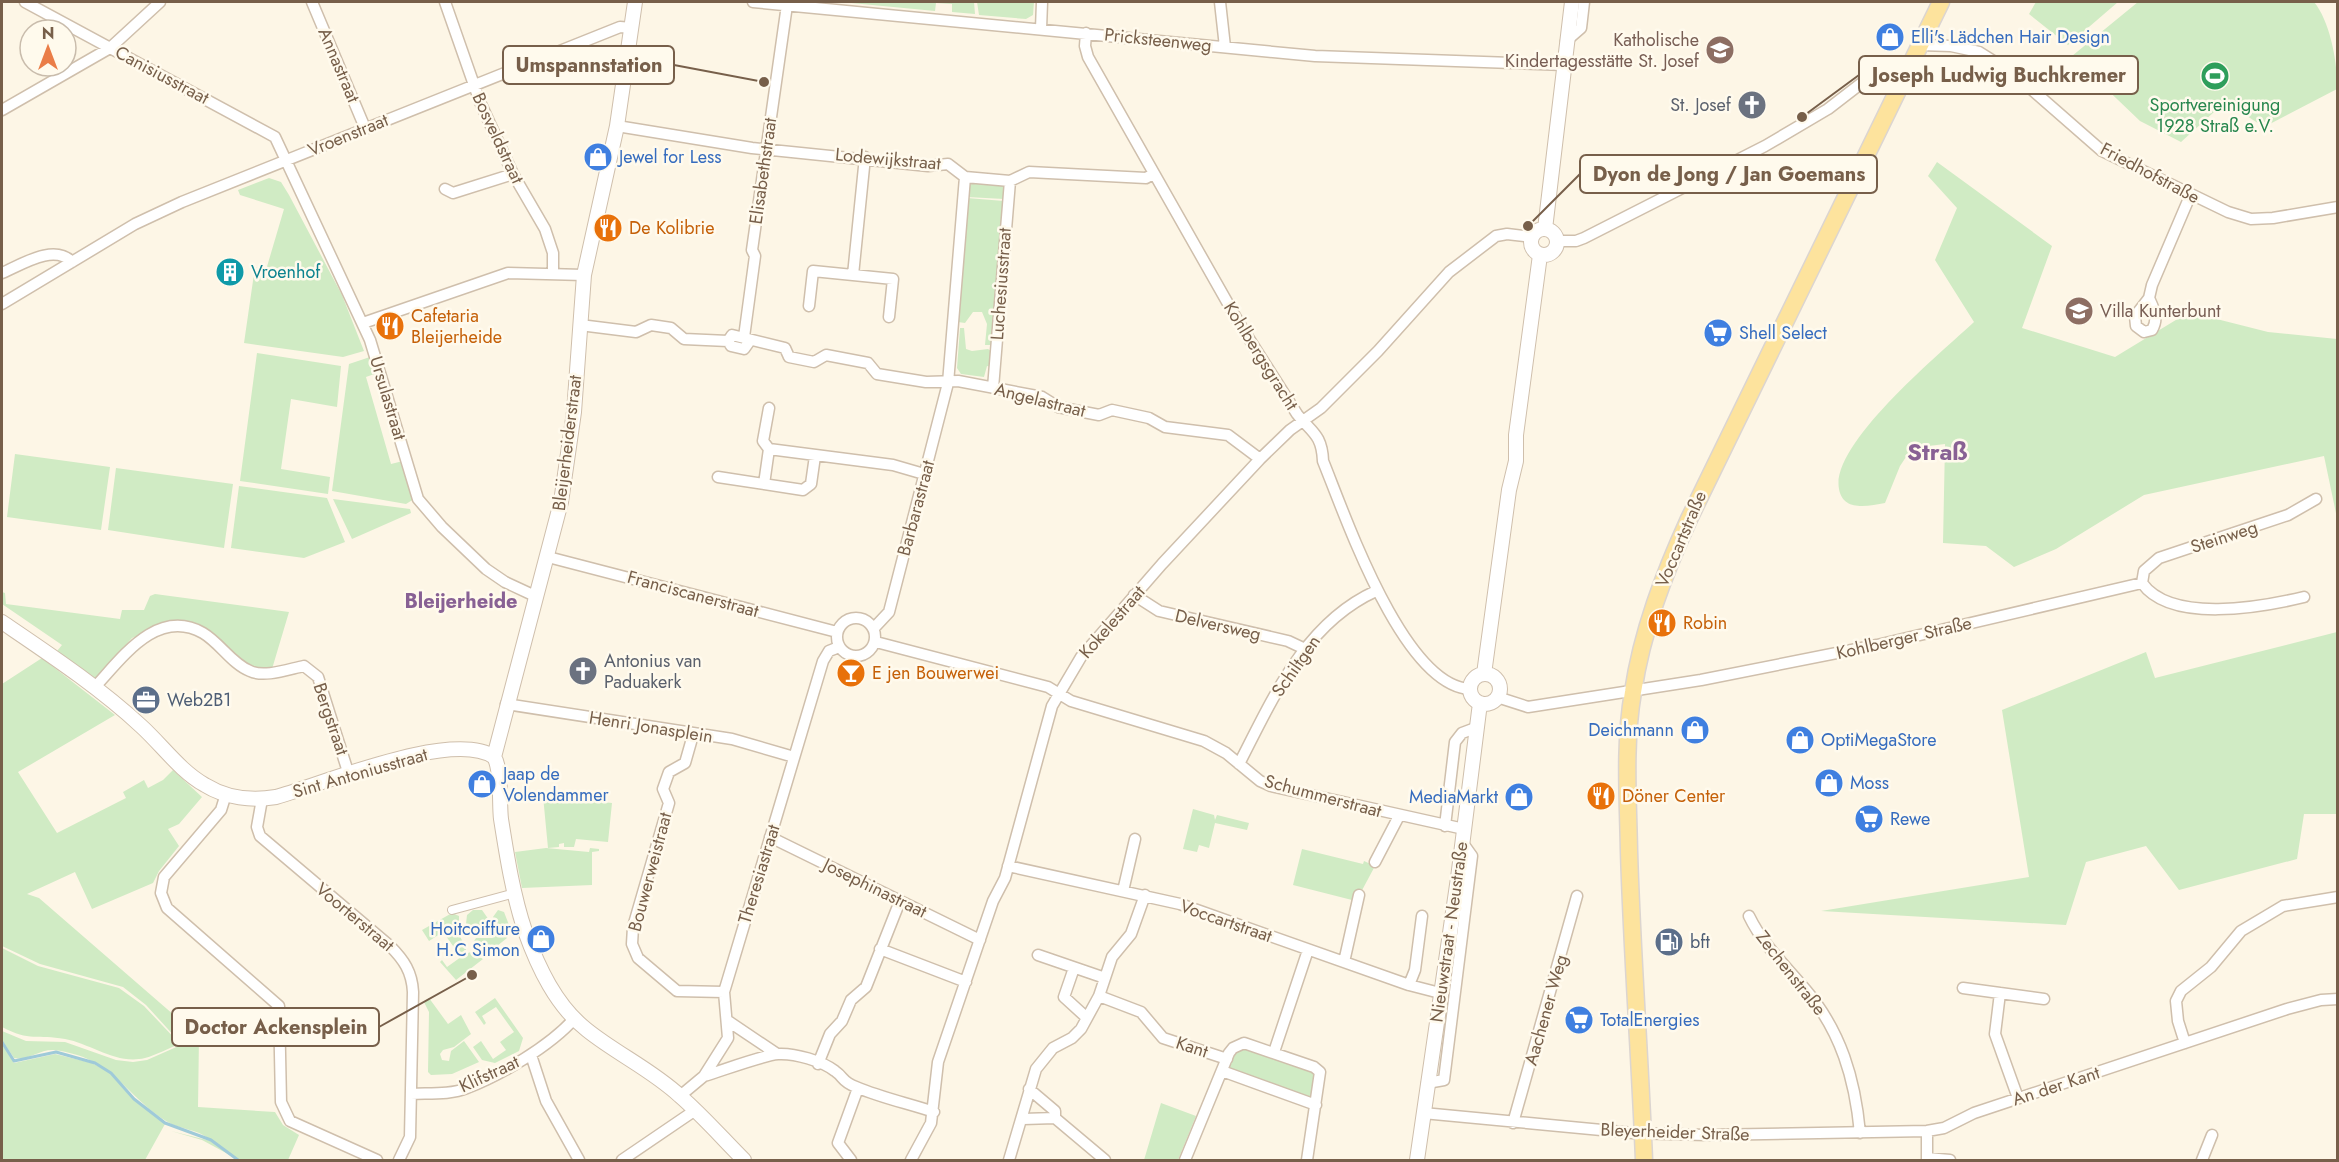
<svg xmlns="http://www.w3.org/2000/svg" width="2339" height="1162" font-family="Jost,sans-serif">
	<rect width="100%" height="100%" fill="#fdf6e6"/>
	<path fill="#d0ebc4" d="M841 2H974L975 14 952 12V4L936 3 935 11Z
		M977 2H1034L1033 15 1026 19 979 15Z
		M2036 2H2118L2068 45 2029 14Z
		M2138 2H2314C2330 21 2338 64 2337 89L2264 127 2225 102 2181 142 2140 121 2072 56Z
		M1937 162 2052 246 2022 328 2115 357 2189 312 2268 332 2337 339V518L2324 456 2144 495 2056 549 2014 567 1986 546 1943 543 1945 444 1912 448 1900 466 1885 503C1868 506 1843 512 1839 489 1830 444 1941 353 1974 322L1935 260 1957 208 1928 176Z
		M269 178 281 182 289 195 342 295 364 351 343 357 244 343 255 267 266 270 284 209 240 195 238 190Z
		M974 182 1003 186 1004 199 967 197 968 187Z
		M967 198 1004 201 991 345H985L987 324 982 312H973L965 323 958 322Z
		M960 328H964L966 349 972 351 988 349 991 351V367L987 366 984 377 961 374 957 368Z
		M257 353 341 366 337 407 291 399 281 469 330 477 328 494 240 481Z
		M373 356 377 373 366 377 391 464 403 461 414 499 406 504 332 491 349 364Z
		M15 454 110 467 101 530 7 517Z
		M116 468 233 484 224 548 108 530Z
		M239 486 327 498 345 542 304 558 231 548Z
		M333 499 410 509 411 513 352 539Z
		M2 592 5 593 6 604 120 619 122 610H144L150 596 155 594 289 612 272 669 250 668 208 631 163 625 132 638 93 682 57 651 62 645 2 604Z
		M2337 632V814H2304L2297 859 2179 890 2146 846 2086 862 2066 925 1821 911 2029 877 2002 710 2146 652 2155 678Z
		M42 658 115 715 18 772 57 833 126 798 123 792 144 780 148 788 163 780 173 770 202 797 179 824 168 829 179 846 159 871 153 883 92 909 75 872 27 894 39 898 197 1035 183 1043 177 1039 146 1005 123 987 40 964 2 946V684Z
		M543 796 612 803 608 842 576 839 574 847H564V843L559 844V847L548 848Z
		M1193 809 1214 815 1215 820 1217 815 1249 823 1247 830 1215 823 1209 848 1199 845 1197 852 1183 849Z
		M546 848 589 852 590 848 599 849V851L592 852V885L522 888 515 852Z
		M1302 849 1363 864 1364 861 1375 866 1360 894 1354 893 1352 900 1293 885Z
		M473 910H482L489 920 482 924 481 932H472L466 924 467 915Z
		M498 910 504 912 509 925 507 938 492 950 476 948 473 943 476 938H492L498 934 499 926 493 917Z
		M452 913 459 916V934L466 949 465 954 471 952 483 959 456 980 440 962 442 960 447 967 461 957 443 932 429 941 422 930Z
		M2 948 38 966 119 988 144 1006 180 1044C168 1048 157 1055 145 1058 116 1065 92 1044 65 1039 37 1034 30 1042 2 1027Z
		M429 998 448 1024 461 1015 471 1034 454 1047 443 1050 440 1054 442 1060 449 1061 451 1051 464 1041 479 1062 452 1074 431 1075 428 1072 429 1012 424 1002Z
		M495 998 523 1038 519 1051 495 1063 482 1060 473 1047 481 1041 493 1059 506 1050 500 1042 514 1032 496 1007 482 1016 486 1023 484 1025 475 1012Z
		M2 1031 26 1041 65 1042 116 1060 133 1062 147 1060 199 1037 198 1107 275 1112 283 1125 299 1135 288 1160H239L202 1140 171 1131 211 1141C200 1129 180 1130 166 1121 121 1092 115 1058 54 1050 40 1049 28 1061 14 1058L2 1040Z
		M2 1043 14 1063 55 1054 92 1063 109 1072 134 1100 165 1124 145 1160H2Z
		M1245 1047 1315 1073 1313 1101 1227 1070 1234 1053Z
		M1161 1103 1196 1116 1178 1160H1144Z"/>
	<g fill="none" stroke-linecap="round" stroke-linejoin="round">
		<path stroke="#9fcad9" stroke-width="3" d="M2 1042 14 1061 56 1052 95 1063 111 1073 134 1099 165 1123 211 1140 238 1160"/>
		<g stroke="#cfbfac" stroke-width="10">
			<path id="pedestrian" d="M452 910 515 893"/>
		</g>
		<g stroke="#cfbfac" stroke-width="13">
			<path id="minor" d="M25 2 275 137 370 340 418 499 442 527 486 569 505 582 535 596
				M312 2 365 128
				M445 2 480 102 513 174 545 229 553 253V273
				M753 2 1315 56 1565 65
				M1220 2 1225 47
				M1041 29 1042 2
				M1086 33 1085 46 1088 57 1239 323 1297 414C1311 432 1322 434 1323 461 1345 515 1403 686 1470 689
				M1566 41 1581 28 1584 2
				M1920 45 1951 46 1979 52 2014 74 2102 151 2228 212 2251 219 2273 218 2338 207
				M2 110 110 48 160 2
				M617 126 752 148 928 166 948 164 965 177 1010 181 1029 172 1146 178 1153 174
				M445 189 453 193 513 174
				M1557 241H1576L1584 238 1765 146 1828 109 1885 65 1896 64 1907 69
				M2 273C21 265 54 243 72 262
				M853 275 865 157
				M2149 298C2154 309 2159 318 2152 330L2144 332 2136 326 2135 316 2149 298 2152 285 2190 196
				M2 304 135 224 182 202 620 27 632 28
				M809 306 813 271 893 279 889 317
				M363 323 508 273 584 275
				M580 325 636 332 651 325 671 328 684 339 728 341 732 335 785 348 789 357 814 362 826 355 868 363 877 374 926 382 958 381 1042 397 1058 407 1099 415 1112 410 1149 418 1165 427 1228 435 1260 459
				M744 337 755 256 752 250 787 5
				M728 341 731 346 744 349 749 342
				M993 388 1010 181
				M769 449 893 465 924 474
				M718 477 803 490 811 484 815 456
				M764 484 769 449 763 441 769 408
				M548 557 837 632
				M2142 583 2144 571 2159 558 2288 515 2316 499
				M2142 583C2171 624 2262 607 2304 597
				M1134 595 1159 611 1288 641 1305 649
				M837 637a19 19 0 1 1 38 0a19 19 0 1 1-38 0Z
				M874 628 889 612 948 383 965 177
				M876 642 1048 687 1071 701 1204 741 1226 753 1260 781 1271 786 1464 829
				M94 688C122 658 157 607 203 633 220 643 232 664 250 671 264 678 289 669 304 666L318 677 349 775
				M1497 697 1528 707 1701 680 1877 645 2142 583
				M506 704 732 739 794 757
				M693 735 685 763 669 772 663 789 669 803 633 927 632 944 638 958 677 991 724 992
				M1239 764C1273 698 1305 623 1376 591
				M226 794 221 810 164 877 161 893 167 908 279 1006 281 1102 290 1121 377 1160
				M262 799 257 827 260 836 390 946C404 960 412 972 413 992L410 1137 399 1160
				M1445 826 1455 742 1462 733 1478 727
				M770 837 980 940
				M1375 862 1399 816
				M1008 866 1180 904 1409 985 1440 993
				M1123 891 1135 839
				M1749 916C1763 945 1785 965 1805 989 1841 1031 1855 1079 1860 1133
				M880 949 966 982
				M1038 955 1105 978
				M1344 962 1359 895
				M1074 968 1064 997 1087 1018
				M1409 985 1415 970 1422 916
				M1963 988 2044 999
				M2000 993 1995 1034 2018 1098
				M1099 996 1141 1012 1163 1038 1227 1059
				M728 1021 777 1054
				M2185 1043 2178 1021 2176 1001 2181 991 2211 967 2241 931 2283 906 2338 897
				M1274 1052 1308 950
				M531 1055 546 1101 579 1160
				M818 1064 830 1034 842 1021 851 1000 866 987 900 901
				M1222 1071 1316 1105
				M704 1076C721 1071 764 1055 778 1054 795 1053 822 1061 835 1071 845 1078 841 1081 856 1087 882 1098 907 1103 934 1112
				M1427 1083 1444 1080 1472 856 1462 842
				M1029 1089 1055 1111V1118
				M411 1094C429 1093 450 1095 467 1088 501 1075 550 1046 574 1019
				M680 1096 704 1076 728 1038 724 992 823 661 829 651 839 647
				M1423 1113 1633 1133 1706 1135 1927 1131 1944 1128 1974 1113 2287 1009 2321 1000 2338 999
				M1023 1119 1055 1118 1105 1160
				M1513 1123 1577 896
				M1927 1131V1160
				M1927 1158 1950 1160
				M622 1160 694 1111
				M851 1160 838 1143 858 1088
				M911 1160 931 1123 938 1062 993 901 1005 878 1052 706 1081 657 1162 564 1260 459 1290 430 1321 408 1378 351 1449 272 1496 236 1507 234 1532 237
				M1009 1160 1036 1069 1053 1048 1072 1038 1081 1029 1099 996 1112 957 1131 934 1145 895
				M1185 1160 1229 1053 1233 1048 1244 1043 1314 1067 1320 1072 1307 1160
				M2202 1160 2212 1135"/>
		</g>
		<g stroke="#cfbfac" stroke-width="16">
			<path id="tertiary" d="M635 2 617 126 584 275 574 412 561 502 494 757C502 769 499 803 501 819 507 857 513 895 525 931 538 967 556 1006 587 1030 617 1054 652 1070 680 1096 703 1116 723 1139 744 1160
				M1545 229 1572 2
				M1531 242a13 13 0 1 1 26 0a13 13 0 1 1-26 0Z
				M2 622C49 654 99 687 141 726 162 745 180 771 205 785 226 798 252 801 276 797 323 784 453 729 494 757
				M1484 674 1509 490 1516 461V435L1540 255
				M1470 689a15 15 0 1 1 30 0a15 15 0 1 1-30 0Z
				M1417 1160 1458 878 1480 703"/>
		</g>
		<g stroke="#dcd5d0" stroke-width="19">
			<path id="primary" d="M1644 1160C1640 1057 1632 954 1629 851 1628 798 1624 744 1633 692 1642 631 1664 574 1689 519L1941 2"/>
		</g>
		<use href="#pedestrian" stroke="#fff" stroke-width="8"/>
		<use href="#minor" stroke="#fff" stroke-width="10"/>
		<use href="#tertiary" stroke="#fff" stroke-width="14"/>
		<use href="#primary" stroke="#fde39d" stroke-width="16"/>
	</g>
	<defs>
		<g id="shop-disc" transform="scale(1.5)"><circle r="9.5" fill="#3f7fe0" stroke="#fffaed"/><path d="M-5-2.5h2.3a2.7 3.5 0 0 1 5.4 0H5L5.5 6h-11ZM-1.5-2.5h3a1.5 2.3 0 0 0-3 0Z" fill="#fff"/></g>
		<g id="school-disc" transform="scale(1.5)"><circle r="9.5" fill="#8d6e63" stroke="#fffaed"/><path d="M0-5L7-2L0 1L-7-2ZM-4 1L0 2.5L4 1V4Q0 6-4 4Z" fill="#fff"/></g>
		<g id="stadium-disc" transform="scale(1.5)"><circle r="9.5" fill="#2e9e5b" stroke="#fffaed"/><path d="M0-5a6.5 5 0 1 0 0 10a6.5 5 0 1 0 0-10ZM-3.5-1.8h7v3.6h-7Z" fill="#fff"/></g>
		<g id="church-disc" transform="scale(1.5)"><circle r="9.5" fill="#6b7280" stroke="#fffaed"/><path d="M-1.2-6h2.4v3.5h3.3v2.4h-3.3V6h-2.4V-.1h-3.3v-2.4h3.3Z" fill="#fff"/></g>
		<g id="restaurant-disc" transform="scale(1.5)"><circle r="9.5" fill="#e8710a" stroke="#fffaed"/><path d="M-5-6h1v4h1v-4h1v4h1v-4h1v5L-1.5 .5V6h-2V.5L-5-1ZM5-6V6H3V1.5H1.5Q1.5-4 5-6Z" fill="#fff"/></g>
		<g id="building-disc" transform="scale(1.5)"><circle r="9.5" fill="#0f9aa8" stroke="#fffaed"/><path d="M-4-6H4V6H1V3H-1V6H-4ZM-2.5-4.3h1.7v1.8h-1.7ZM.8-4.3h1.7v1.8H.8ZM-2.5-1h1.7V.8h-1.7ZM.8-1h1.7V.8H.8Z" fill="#fff"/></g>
		<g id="supermarket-disc" transform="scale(1.5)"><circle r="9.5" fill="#3f7fe0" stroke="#fffaed"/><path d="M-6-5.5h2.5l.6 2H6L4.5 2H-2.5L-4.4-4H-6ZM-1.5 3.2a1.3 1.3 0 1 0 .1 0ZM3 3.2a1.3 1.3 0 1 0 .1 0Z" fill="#fff"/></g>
		<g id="bar-disc" transform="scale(1.5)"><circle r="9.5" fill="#e8710a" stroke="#fffaed"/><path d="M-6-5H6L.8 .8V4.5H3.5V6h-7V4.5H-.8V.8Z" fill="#fff"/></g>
		<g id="office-disc" transform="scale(1.5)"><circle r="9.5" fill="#5c6f8a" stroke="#fffaed"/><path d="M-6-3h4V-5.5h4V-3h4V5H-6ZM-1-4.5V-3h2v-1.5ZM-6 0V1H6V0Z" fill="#fff"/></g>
		<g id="fuel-disc" transform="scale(1.5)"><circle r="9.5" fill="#5c6f8a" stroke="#fffaed"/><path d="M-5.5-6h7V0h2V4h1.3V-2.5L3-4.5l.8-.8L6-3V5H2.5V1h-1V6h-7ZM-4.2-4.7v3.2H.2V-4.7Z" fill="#fff"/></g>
	</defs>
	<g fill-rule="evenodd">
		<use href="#shop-disc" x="1890" y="37"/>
		<use href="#school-disc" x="1720" y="50"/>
		<use href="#stadium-disc" x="2215" y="76"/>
		<use href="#church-disc" x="1752" y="105"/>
		<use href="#shop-disc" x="598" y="157"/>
		<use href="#restaurant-disc" x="608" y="228"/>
		<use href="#building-disc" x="230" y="272"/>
		<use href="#school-disc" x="2079" y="311"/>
		<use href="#restaurant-disc" x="390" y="326"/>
		<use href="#supermarket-disc" x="1718" y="333"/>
		<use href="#restaurant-disc" x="1662" y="623"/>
		<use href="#church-disc" x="583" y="671"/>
		<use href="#bar-disc" x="851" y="673"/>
		<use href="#office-disc" x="146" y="700"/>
		<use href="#shop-disc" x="1695" y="730"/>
		<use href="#shop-disc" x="1800" y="740"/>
		<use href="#shop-disc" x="1829" y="783"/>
		<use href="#shop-disc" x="482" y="784"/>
		<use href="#restaurant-disc" x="1601" y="796"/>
		<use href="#shop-disc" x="1519" y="797"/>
		<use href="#supermarket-disc" x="1869" y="819"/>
		<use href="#shop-disc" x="541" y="939"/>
		<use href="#fuel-disc" x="1669" y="942"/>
		<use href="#supermarket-disc" x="1579" y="1020"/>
	</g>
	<g text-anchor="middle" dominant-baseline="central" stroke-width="5" stroke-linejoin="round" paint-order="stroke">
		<g font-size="18" fill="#366cbe" stroke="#fffaed" text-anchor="start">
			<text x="1911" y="37">Elli's Lädchen Hair Design</text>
			<text x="619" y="157">Jewel for Less</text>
			<text x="1739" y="333">Shell Select</text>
			<text x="1674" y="730" text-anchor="end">Deichmann</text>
			<text x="1821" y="740">OptiMegaStore</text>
			<text x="503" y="774">Jaap de<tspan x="503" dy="21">Volendammer</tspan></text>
			<text x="1850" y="783">Moss</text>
			<text x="1498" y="797" text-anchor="end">MediaMarkt</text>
			<text x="1890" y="819">Rewe</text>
			<text x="520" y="929" text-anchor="end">Hoitcoiffure<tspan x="520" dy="21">H.C Simon</tspan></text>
			<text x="1600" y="1020">TotalEnergies</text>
		</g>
		<g font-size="18" fill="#775f4a" stroke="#fffaed">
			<text transform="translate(1158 40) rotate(6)">Pricksteenweg</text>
			<text transform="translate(339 65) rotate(67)">Annastraat</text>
			<text transform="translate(162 75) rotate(28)">Canisiusstraat</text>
			<text transform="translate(348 135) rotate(-22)">Vroenstraat</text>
			<text transform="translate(498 138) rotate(65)">Bosveldstraat</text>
			<text transform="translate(888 159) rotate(5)">Lodewijkstraat</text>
			<text transform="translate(763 171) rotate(-82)">Elisabethstraat</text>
			<text transform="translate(2150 173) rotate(28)">Friedhofstraße</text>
			<text transform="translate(1001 284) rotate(-86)">Luchesiusstraat</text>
			<text transform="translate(1261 356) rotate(58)">Kohlbergsgracht</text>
			<text transform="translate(388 398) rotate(73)">Ursulastraat</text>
			<text transform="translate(1040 400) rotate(14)">Angelastraat</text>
			<text transform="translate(567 443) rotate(-83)">Bleijerheiderstraat</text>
			<text transform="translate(916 508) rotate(-75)">Barbarastraat</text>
			<text transform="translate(2224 537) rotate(-18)">Steinweg</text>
			<text transform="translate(1681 539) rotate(-67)">Voccartstraße</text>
			<text transform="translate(693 594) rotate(15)">Franciscanerstraat</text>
			<text transform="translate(1112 622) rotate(-49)">Kokelestraat</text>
			<text transform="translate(1218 625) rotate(13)">Delversweg</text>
			<text transform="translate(1904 638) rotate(-13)">Kohlberger Straße</text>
			<text transform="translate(1296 666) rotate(-55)">Schiltgen</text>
			<text transform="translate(331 719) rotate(71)">Bergstraat</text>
			<text transform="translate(651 727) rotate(9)">Henri Jonasplein</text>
			<text transform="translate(360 773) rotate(-16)">Sint Antoniusstraat</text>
			<text transform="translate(1323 796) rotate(15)">Schummerstraat</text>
			<text transform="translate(650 872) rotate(-75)">Bouwerweistraat</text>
			<text transform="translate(759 874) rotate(-73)">Theresiastraat</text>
			<text transform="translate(875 888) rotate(26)">Josephinastraat</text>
			<text transform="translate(355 917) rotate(40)">Voorterstraat</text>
			<text transform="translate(1226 921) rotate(19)">Voccartstraat</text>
			<text transform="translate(1449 932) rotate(-82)">Nieuwstraat - Neustraße</text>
			<text transform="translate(1791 973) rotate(52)">Zechenstraße</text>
			<text transform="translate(1546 1010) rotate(-74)">Aachener Weg</text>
			<text transform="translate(1192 1047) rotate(18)">Kant</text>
			<text transform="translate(489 1074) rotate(-25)">Klifstraat</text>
			<text transform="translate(2056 1086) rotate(-18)">An der Kant</text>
			<text transform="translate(1675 1132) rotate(2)">Bleyerheider Straße</text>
		</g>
		<g font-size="18" fill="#785e54" stroke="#fffaed" text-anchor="end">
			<text x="1699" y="40">Katholische<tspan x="1699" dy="21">Kindertagesstätte St. Josef</tspan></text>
			<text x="2100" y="311" text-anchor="start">Villa Kunterbunt</text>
		</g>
		<g font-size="18" fill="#5b616d" stroke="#fffaed" text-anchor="end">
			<text x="1731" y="105">St. Josef</text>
			<text x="604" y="661" text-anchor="start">Antonius van<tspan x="604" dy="21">Paduakerk</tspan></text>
		</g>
		<g font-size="18" fill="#27864d" stroke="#fffaed">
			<text x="2215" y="105">Sportvereinigung<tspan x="2215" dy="21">1928 Straß e.V.</tspan></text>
		</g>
		<g font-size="18" fill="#c56008" stroke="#fffaed" text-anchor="start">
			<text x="629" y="228">De Kolibrie</text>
			<text x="411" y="316">Cafetaria<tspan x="411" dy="21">Bleijerheide</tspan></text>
			<text x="1683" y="623">Robin</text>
			<text x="872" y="673">E jen Bouwerwei</text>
			<text x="1622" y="796">Döner Center</text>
		</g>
		<g font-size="18" fill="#0d838f" stroke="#fffaed" text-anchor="start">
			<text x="251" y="272">Vroenhof</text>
		</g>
		<g font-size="18" fill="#4e5e75" stroke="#fffaed" text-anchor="start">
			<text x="167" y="700">Web2B1</text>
			<text x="1690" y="942">bft</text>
		</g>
		<g font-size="20" font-weight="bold" fill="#886194" stroke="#fffaed">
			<text x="461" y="601">Bleijerheide</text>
		</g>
		<g font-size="24" font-weight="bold" fill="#886194" stroke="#fffaed">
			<text x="1937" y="451">Straß</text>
		</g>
	</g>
	<path fill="none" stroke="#775f4a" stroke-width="2" d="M764 82L674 65M1802 117L1859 75M1528 226L1580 174M472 975L379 1027"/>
	<g fill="#775f4a" stroke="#fffaed" stroke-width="2">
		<circle cx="764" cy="82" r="6"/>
		<circle cx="1802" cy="117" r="6"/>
		<circle cx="1528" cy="226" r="6"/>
		<circle cx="472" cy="975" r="6"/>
	</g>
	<g fill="#fffaed" stroke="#775f4a" stroke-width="2">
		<rect x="503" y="46" width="171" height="38" rx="6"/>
		<rect x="1859" y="56" width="279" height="38" rx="6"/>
		<rect x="1580" y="155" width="297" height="38" rx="6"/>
		<rect x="172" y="1008" width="207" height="38" rx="6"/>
	</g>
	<g font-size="20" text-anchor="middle" font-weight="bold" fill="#775f4a">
		<text x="589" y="72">Umspannstation</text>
		<text x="1999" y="82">Joseph Ludwig Buchkremer</text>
		<text x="1729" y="181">Dyon de Jong / Jan Goemans</text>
		<text x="276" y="1034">Doctor Ackensplein</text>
	</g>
	<rect width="2339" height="1162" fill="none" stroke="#775f4a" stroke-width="6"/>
	<g transform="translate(48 48)"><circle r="28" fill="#fffaed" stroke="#c9bcac" stroke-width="1.5"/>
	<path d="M0-4.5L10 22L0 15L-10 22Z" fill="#ea7d48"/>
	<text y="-9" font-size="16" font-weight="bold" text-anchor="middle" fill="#775f4a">N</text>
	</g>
</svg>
